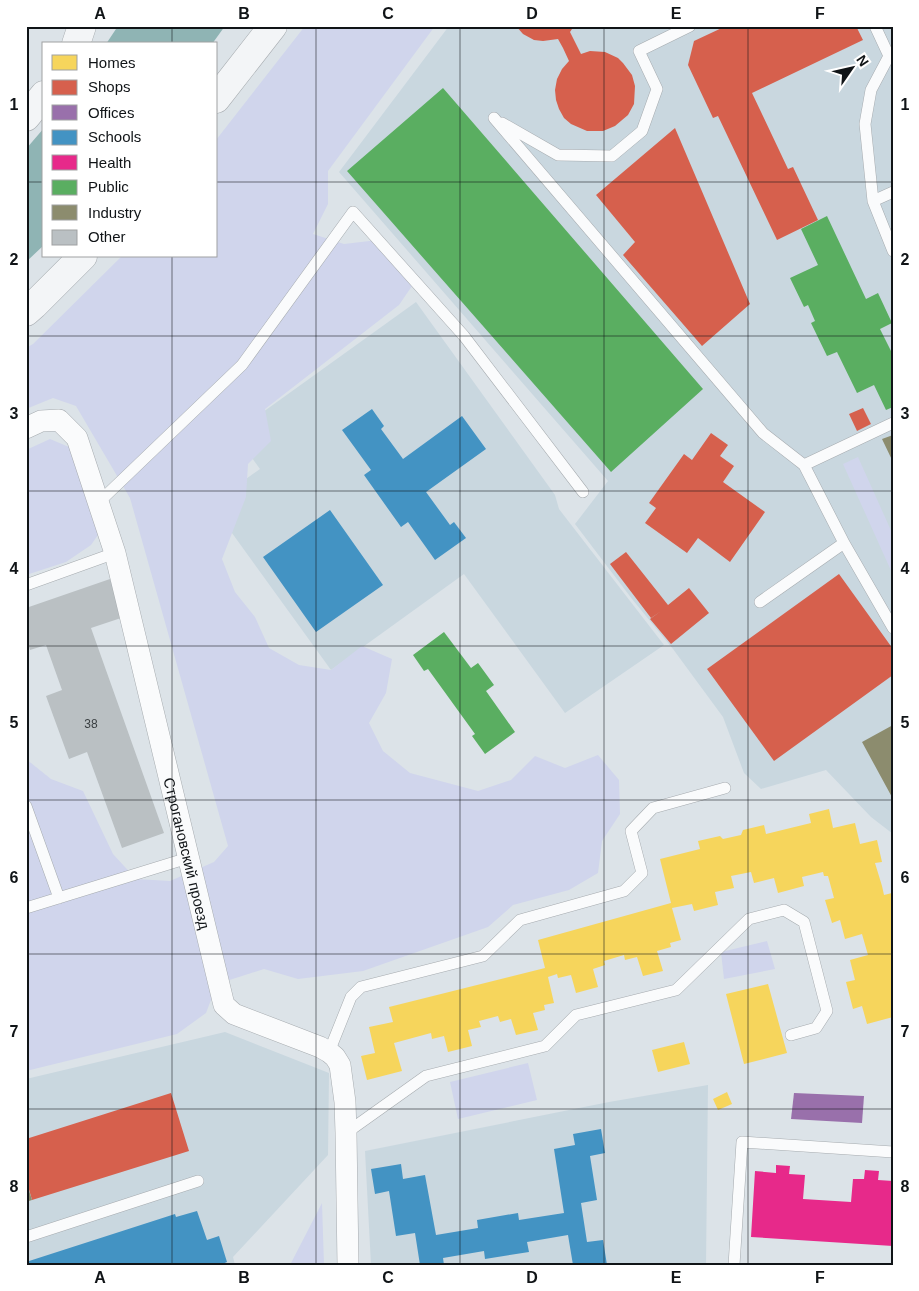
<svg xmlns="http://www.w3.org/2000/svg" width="919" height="1291" font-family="Arial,sans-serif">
	<rect width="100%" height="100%" fill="#dce3e8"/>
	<path fill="#c9d7df" d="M449 26H893V834L871 817 826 770 761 789 744 773 723 717 673 649 632 599 575 524 608 481 339 172Z
		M416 302 555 495 559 509 664 645 565 713 464 574 331 670 211 504 260 469 234 433Z
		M225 1032 329 1073 328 1155 233 1257 235 1265H26V1079Z
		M708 1085 706 1265H371L365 1151 609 1102Z"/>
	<path fill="#d0d5ec" d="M305 26H435L328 171V204L313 234 344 244 378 240 412 286 399 305 265 409 271 441 248 464 246 497 222 559 235 592 255 617 269 648 299 665 331 670 362 646 392 659 386 693 369 723 383 751 410 773 478 791 511 780 535 756 565 768 598 755 619 780 620 814 602 841 598 873 569 890 513 905 488 927 363 971 298 979 264 969 217 984 206 1013 177 1034 26 1071V759L51 779 83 791 113 854 136 879 170 881 214 862 228 846 130 498 76 406 53 398 26 409V348L33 344 122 256H216V140Z
		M50 439 95 458 109 519 91 545 66 562 26 575V450Z
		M858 457 893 535V575L843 464Z
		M767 941 775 969 724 979 721 952Z
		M528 1063 537 1100 458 1119 450 1082Z
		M322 1203 324 1265H290Z"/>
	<path fill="#8fb4b4" d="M118 26H225L212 44H106Z
		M44 128V245L26 262V149Z"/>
	<path fill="#f6d55c" d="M829 809 833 828 855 823 860 844 877 840 882 862 875 863 882 886 884 895 892 893 893 895V1017L867 1024 862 1006 853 1009 846 982 855 980 850 960 868 955 862 934 845 939 840 920 832 923 825 900 834 898 828 876H824L823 872 802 877 804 886 778 893 774 878 754 883 751 872 731 876 734 888 715 892 718 905 694 911 692 904 672 908 681 940 670 943 671 947 657 951 663 971 643 976 637 957 625 960 624 955 604 961 605 965 593 969 598 987 576 993 571 975 558 978 557 974 548 977 554 1003 544 1005 545 1010 533 1013 538 1030 516 1035 511 1019 500 1022 498 1016 479 1021 481 1027 468 1030 472 1046 448 1052 444 1036 432 1039 431 1033 394 1043 402 1071 367 1080 361 1056 375 1053 369 1027 393 1022 389 1007 545 968 538 940 671 903 660 859 700 849 698 841 720 836 723 839 741 835 743 830 764 825 766 834 811 823 809 814Z
		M768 984 787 1053 744 1064 726 994Z
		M684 1042 690 1064 658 1072 652 1050Z
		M727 1092 732 1104 718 1110 713 1099Z"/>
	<path fill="#d6604d" d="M516 26H574L570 32 581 54 590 51 605 52 618 58 623 63 632 75 635 86 634 104 628 115 615 126 603 131H587L571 124 564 118 559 109 556 100 555 90 557 79 562 69 569 61 563 48 558 39 543 41 534 40 523 34Z
		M726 26H856L863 40 752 93 788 169 793 167 818 220 777 240 718 116 713 118 688 65 694 41Z
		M675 128 750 304 702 346 623 255 635 242 596 195Z
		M863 408 871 424 857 431 849 414Z
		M711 433 728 445 720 456 734 466 723 482 765 512 730 562 698 538 687 553 645 523 656 508 649 503 684 454 692 460Z
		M626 552 668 605 689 588 709 613 671 644 650 619 661 611 651 618 610 564Z
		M839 574 893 649V675L774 761 707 669Z
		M171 1093 189 1151 32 1200 26 1179V1139Z"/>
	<path fill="#9970ab" d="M794 1093 864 1096 862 1123 791 1119Z"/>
	<path fill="#4393c3" d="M372 409 384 426 381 429 403 459 462 416 486 449 426 492 450 525 454 522 466 538 435 560 408 522 401 527 364 475 371 470 342 430Z
		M330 510 383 585 316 632 263 557Z
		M601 1129 605 1153 590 1156 597 1200 581 1203 587 1242 603 1240 607 1265H573L568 1235 527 1242 529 1252 485 1259 484 1251 443 1258 444 1265H420L415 1233 396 1236 389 1191 375 1194 371 1169 401 1164 403 1179 425 1175 436 1235 478 1228 477 1220 518 1213 519 1220 564 1213 554 1149 575 1145 573 1134Z
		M197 1211 207 1240 219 1236 227 1262 220 1265H26V1262L175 1214 176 1217Z"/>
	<path fill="#e7298a" d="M776 1165 790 1166 789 1174 805 1175 803 1199 851 1202 853 1179H864L865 1170 879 1171 878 1180 893 1181V1246L751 1237 755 1171 776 1173Z"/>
	<path fill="#5aae61" d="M443 88 703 389 611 472 347 171Z
		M827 216 866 299 878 293 892 323 880 329 893 355V407L886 410 874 385 857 393 837 352 827 356 811 323 815 321 808 305 804 307 790 278 818 265 801 229Z
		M444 632 471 668 478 663 494 685 486 691 515 732 485 754 472 736 475 734 428 669 424 671 413 655Z"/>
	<path fill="#8c8c6e" d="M893 435V462L882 439Z
		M893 725V799L862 742Z
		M26 1181 32 1200 26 1202Z"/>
	<path fill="#bac0c3" d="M110 579 124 617 91 628 164 833 122 848 87 752 69 759 46 696 62 690 46 645 30 650 26 638V608Z"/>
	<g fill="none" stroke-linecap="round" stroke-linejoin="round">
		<g stroke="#a6abaf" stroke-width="12">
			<path id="lane" d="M875 26 889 56
				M893 55 889 56 871 90 865 124 873 201 893 251
				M494 118 763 433 804 465 893 423
				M502 123 558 155 612 156 642 131 657 89 639 51 690 26
				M873 201 893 192
				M98 503 242 365 353 212 464 336 583 492
				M844 543 893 628
				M26 585 115 553
				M760 602 844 543 804 465
				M26 806 59 898
				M26 908 188 858
				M329 1052 351 997 361 987 483 956 520 920 624 891 642 873 631 831 653 808 725 788
				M346 1133 426 1076 545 1046 576 1015 676 990 749 919 784 910 804 922 827 1011 816 1028 791 1035
				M26 1237 198 1181
				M734 1265 742 1142 893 1152"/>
		</g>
		<g stroke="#a6abaf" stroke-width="22">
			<g id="street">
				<path id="s1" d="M26 428 41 421 59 420 77 438 115 553 224 1005 234 1014 320 1047 329 1052 335 1057 340 1065 345 1102 346 1133 348 1265"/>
			</g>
		</g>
		<g stroke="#a6abaf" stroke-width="29">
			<path id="secondary" d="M76 44 82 26
				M216 99 273 26
				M26 117 44 95
				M26 312 34 305 83 256"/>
		</g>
		<use href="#lane" stroke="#fafbfc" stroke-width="11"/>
		<use href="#street" stroke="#fafbfc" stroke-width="21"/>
		<use href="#secondary" stroke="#f3f5f7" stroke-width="28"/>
	</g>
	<path fill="none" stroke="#101417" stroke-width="1" stroke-opacity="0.55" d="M172 26V44M316 26V1265M460 26V1265M604 26V1265M748 26V1265M26 182H44M216 182H893M172 256V1265M26 336H893M26 491H893M26 646H893M26 800H893M26 954H893M26 1109H893"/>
	<g text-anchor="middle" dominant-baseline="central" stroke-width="5" stroke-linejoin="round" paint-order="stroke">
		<g font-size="12" fill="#3a3f42">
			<text x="91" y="724">38</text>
		</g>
		<g font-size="15" fill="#101417" stroke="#fff">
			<text stroke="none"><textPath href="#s1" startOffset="490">Строгановский проезд</textPath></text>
		</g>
	</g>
	<rect width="919" height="1291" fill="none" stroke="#ffffff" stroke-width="55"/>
	<rect x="42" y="42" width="175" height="215" fill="#ffffff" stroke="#9fa1a2"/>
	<rect x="52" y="55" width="25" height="15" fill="#f6d55c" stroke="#9fa1a2"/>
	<text x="88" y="68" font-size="15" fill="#101417">Homes</text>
	<rect x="52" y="80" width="25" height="15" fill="#d6604d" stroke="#9fa1a2"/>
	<text x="88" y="92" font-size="15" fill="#101417">Shops</text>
	<rect x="52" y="105" width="25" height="15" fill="#9970ab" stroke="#9fa1a2"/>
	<text x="88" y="118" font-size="15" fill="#101417">Offices</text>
	<rect x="52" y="130" width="25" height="15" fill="#4393c3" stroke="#9fa1a2"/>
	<text x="88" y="142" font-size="15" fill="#101417">Schools</text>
	<rect x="52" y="155" width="25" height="15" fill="#e7298a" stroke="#9fa1a2"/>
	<text x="88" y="168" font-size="15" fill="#101417">Health</text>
	<rect x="52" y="180" width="25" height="15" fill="#5aae61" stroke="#9fa1a2"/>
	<text x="88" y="192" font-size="15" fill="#101417">Public</text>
	<rect x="52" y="205" width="25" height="15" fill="#8c8c6e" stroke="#9fa1a2"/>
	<text x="88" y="218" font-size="15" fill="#101417">Industry</text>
	<rect x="52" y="230" width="25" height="15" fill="#bac0c3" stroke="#9fa1a2"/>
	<text x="88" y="242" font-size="15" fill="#101417">Other</text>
	<g transform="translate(852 68) rotate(56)" stroke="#ffffff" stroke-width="4" paint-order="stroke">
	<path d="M0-4L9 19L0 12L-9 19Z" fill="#101417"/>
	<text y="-8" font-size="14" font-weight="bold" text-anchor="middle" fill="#101417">N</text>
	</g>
	<rect x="28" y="28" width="864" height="1236" fill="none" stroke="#101417" stroke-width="2"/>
	<g font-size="16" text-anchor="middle" font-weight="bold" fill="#101417">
		<text x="100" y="19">A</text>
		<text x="244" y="19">B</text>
		<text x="388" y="19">C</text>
		<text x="532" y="19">D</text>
		<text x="676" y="19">E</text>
		<text x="820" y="19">F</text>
		<text x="14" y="110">1</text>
		<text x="905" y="110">1</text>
		<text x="14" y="265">2</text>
		<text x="905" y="265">2</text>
		<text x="14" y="419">3</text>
		<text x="905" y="419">3</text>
		<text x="14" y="574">4</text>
		<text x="905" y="574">4</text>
		<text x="14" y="728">5</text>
		<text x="905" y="728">5</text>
		<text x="14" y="883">6</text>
		<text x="905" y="883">6</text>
		<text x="14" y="1037">7</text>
		<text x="905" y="1037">7</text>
		<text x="14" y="1192">8</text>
		<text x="905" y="1192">8</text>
		<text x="100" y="1283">A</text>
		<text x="244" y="1283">B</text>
		<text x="388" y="1283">C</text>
		<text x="532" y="1283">D</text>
		<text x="676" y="1283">E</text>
		<text x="820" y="1283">F</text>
	</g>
</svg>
